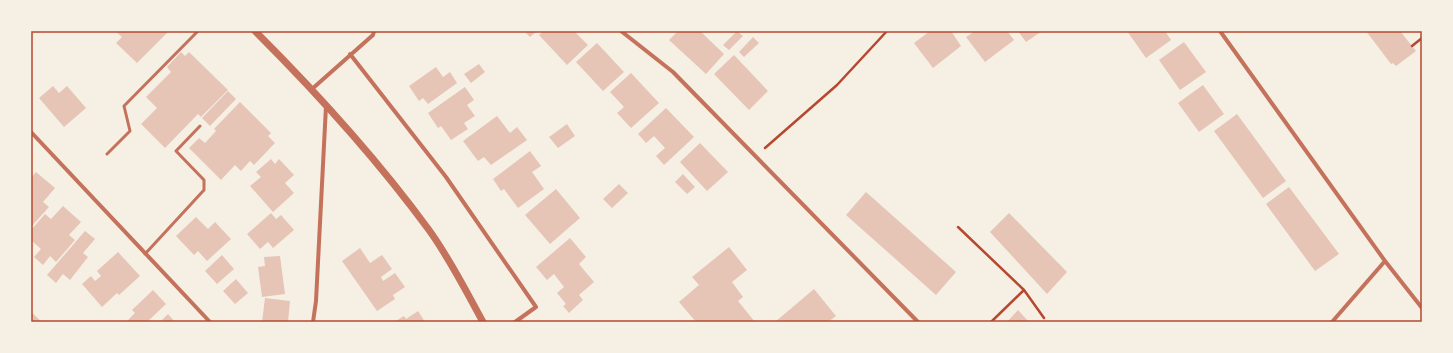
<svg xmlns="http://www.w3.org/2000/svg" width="1453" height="353" font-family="Quicksand,sans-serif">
	<rect width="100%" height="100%" fill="#f6efe4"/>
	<path fill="#e6c5b7" d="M115 31H169L137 63 116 43 122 37Z
		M524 31H537L530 37Z
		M544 31H574L588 45 567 65 539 35Z
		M678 31H700L724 54 706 74 669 40Z
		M737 31 743 36 729 50 723 45Z
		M930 31H951L961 46 933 68 914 43Z
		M975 31H1007L1014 40 985 62 966 37Z
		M1018 31H1042L1026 42Z
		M1127 31H1165L1171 40 1146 58Z
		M1366 31H1400L1416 51 1396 66 1393 63 1391 64Z
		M753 37 759 43 744 57 739 52Z
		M1184 42 1206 72 1180 90 1159 60Z
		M597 43 624 72 603 91 576 62Z
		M181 52 185 56 189 52 228 90 201 117 198 114 165 148 141 124 157 108 146 97 171 72 167 67Z
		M734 55 768 91 749 110 714 74Z
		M479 64 485 72 471 83 464 74Z
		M436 67 443 77 450 72 457 83 428 104 423 98 419 101 409 86Z
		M631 73 659 103 631 128 617 113 624 107 610 92Z
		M1203 85 1224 114 1199 132 1178 103Z
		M53 86 59 93 67 86 86 108 64 127 39 98Z
		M465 87 474 100 467 105 475 116 464 123 468 129 451 140 441 126 438 128 428 113Z
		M228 91 236 99 210 126 202 118Z
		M240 102 271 133 268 136 275 143 254 165 250 161 241 171 235 165 221 180 189 148 199 138 205 143 216 131 214 129Z
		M666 108 694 137 664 165 656 156 665 148 654 136 646 143 638 134Z
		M1237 114 1286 181 1263 198 1214 131Z
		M497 116 510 133 517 127 527 140 491 165 484 157 478 161 463 141Z
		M567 124 575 136 558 148 549 137Z
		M700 143 728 172 707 191 680 162Z
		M530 151 541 166 532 172 544 189 518 208 504 189 501 191 493 179Z
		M271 159 275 164 279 159 294 175 285 183 294 193 273 212 250 186 261 177 256 172Z
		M36 172 55 188 43 202 49 207 31 227V178Z
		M683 174 695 187 687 194 675 182Z
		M619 184 628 193 612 208 603 199Z
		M1289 187 1339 254 1315 271 1266 204Z
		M556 189 580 218 550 244 525 215Z
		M866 192 956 272 936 295 846 215Z
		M63 206 81 222 69 235 75 240 56 262 50 256 43 265 34 257 41 249 31 240V230L45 214 51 219Z
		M271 213 276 219 281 215 294 230 273 248 268 242 260 249 247 234Z
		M1009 213 1067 272 1047 294 990 232Z
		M196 217 208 229 215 222 231 239 207 261 198 251 194 255 176 236Z
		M85 231 95 239 83 253 88 257 70 280 63 274 56 283 47 275Z
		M570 238 586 257 579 264 594 282 579 295 583 300 569 313 563 306 566 304 557 293 564 287 554 274 547 280 536 267Z
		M729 247 747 270 732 282 743 297 738 301 755 322H696L679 302 699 285 692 277Z
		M360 248 370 263 382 255 392 269 381 277 383 281 395 273 405 287 393 295 395 299 377 311 342 261Z
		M118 252 140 276 119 295 117 293 102 307 82 284 91 276 95 281 101 276 97 271Z
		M222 255 234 269 217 284 205 271Z
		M280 256 285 294 262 297 258 267 265 266 264 257Z
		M236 279 248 293 235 304 223 291Z
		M814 289 836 316 828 322H775Z
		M153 290 166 304 147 322H126L135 313 132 310Z
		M265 298 290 301 288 322H262Z
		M1018 310 1029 322H1007Z
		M418 311 425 322H394L404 316 406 319Z
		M31 312 42 322H31Z
		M168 314 175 322H160Z"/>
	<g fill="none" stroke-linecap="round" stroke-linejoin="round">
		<path stroke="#b5482f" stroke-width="2.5" d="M1412 46 1422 38
			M765 148 837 85 887 31
			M958 227 1024 290 991 322
			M1024 290 1044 318"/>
		<path stroke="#c5725c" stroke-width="3" d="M107 154 130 131 124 106 198 31
			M145 254 204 190V180L176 151 200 126"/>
		<path stroke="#c5725c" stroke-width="4" d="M621 31 673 72 918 322
			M1220 31 1385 261 1422 308
			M350 54 446 177 536 307 515 322
			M312 89 373 35 374 31
			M31 132 210 322
			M313 322 316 301 326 106
			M1332 322 1385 261"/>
		<path stroke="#c5725c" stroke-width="7" d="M255 31C317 93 377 159 429 230 450 259 466 291 483 322"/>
	</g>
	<rect width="1453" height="353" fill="none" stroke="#f6efe4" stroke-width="64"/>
	<rect x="32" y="32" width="1389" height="289" fill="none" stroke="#b5482f" stroke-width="1.5"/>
</svg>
